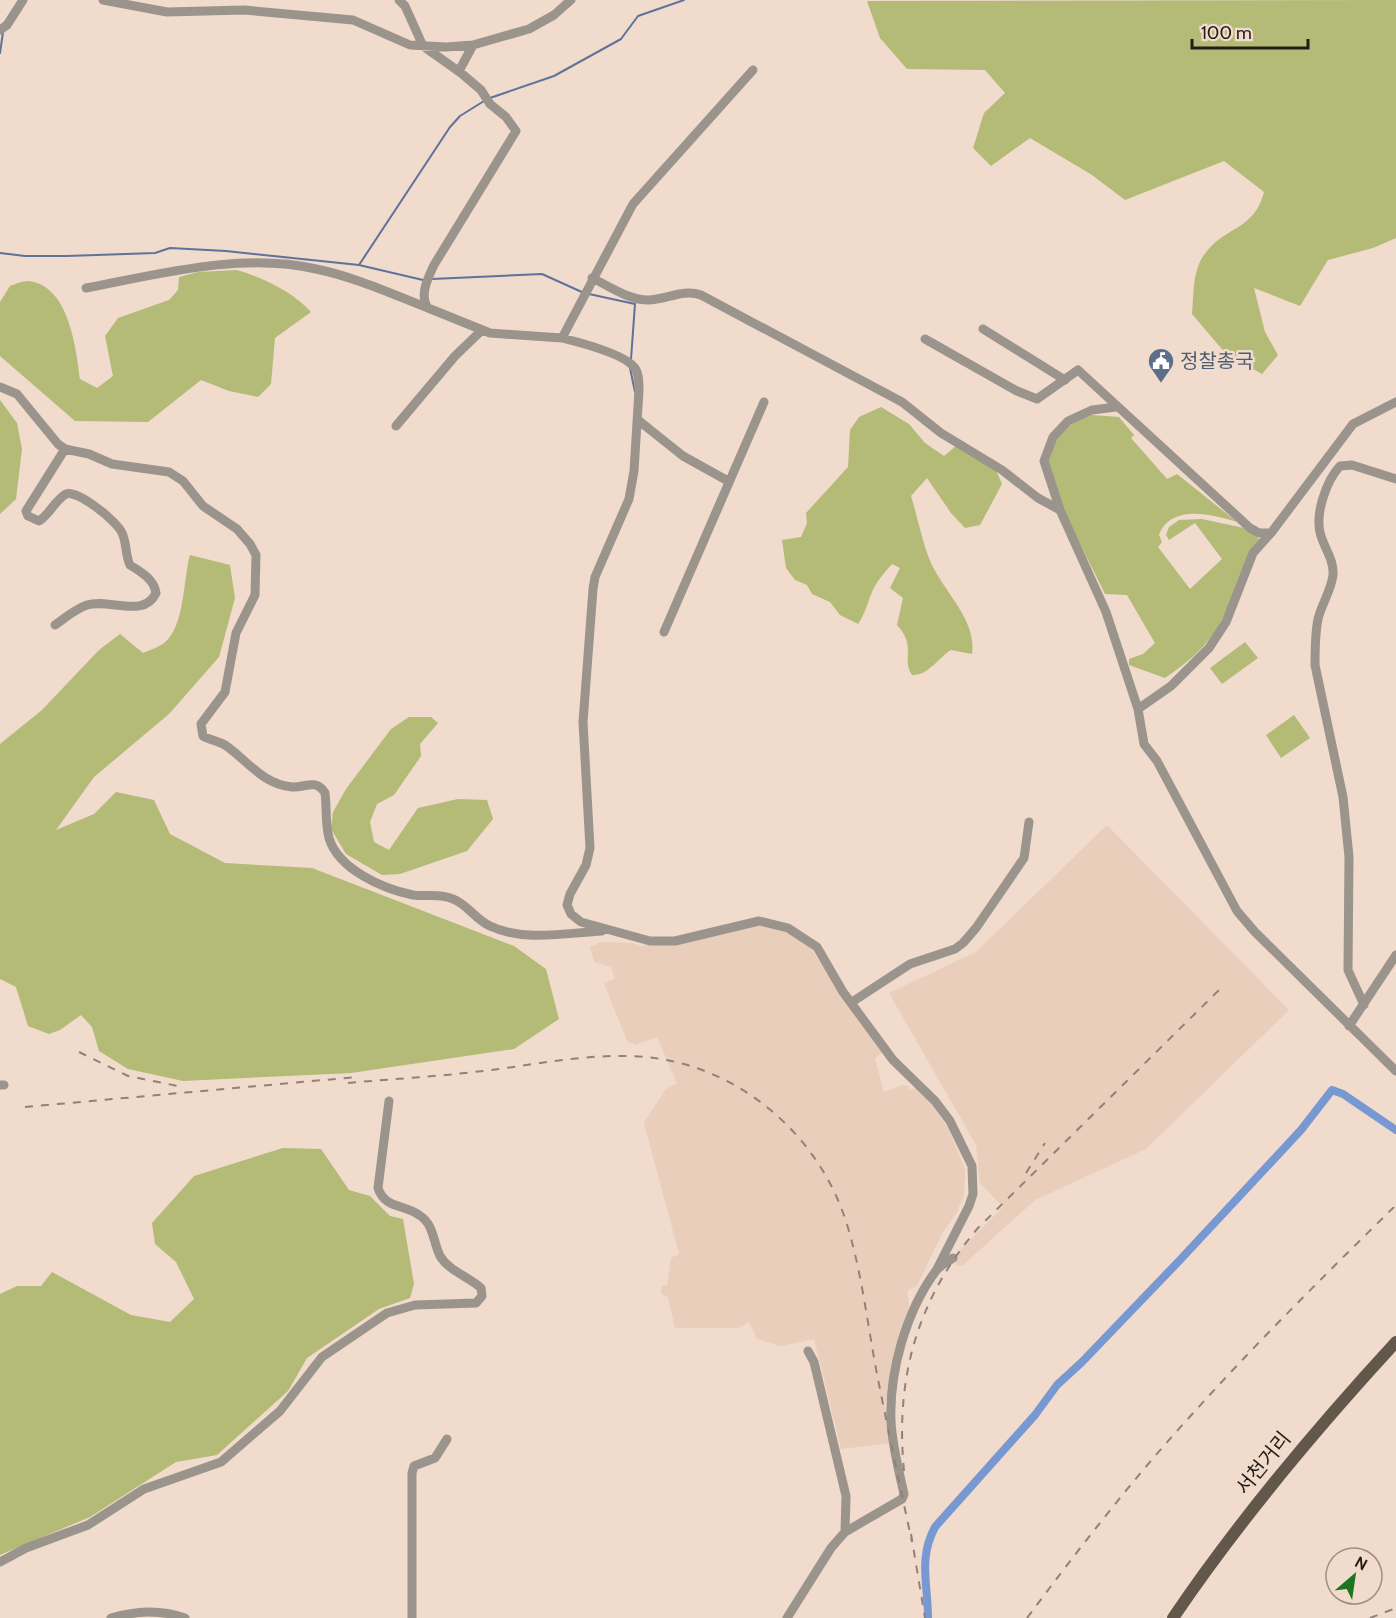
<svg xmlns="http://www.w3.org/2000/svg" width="1396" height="1618" font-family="Cabin,'Noto Sans KR',sans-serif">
	<rect width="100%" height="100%" fill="#f0dbcc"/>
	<path fill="#e9cebb" d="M1107 825 1289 1010 1146 1149 1035 1200 962 1266 955 1264 961 1249 1003 1207 980 1183 976 1145 889 993 976 952Z
		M752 926H770L783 930 807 943 883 1052 875 1058 884 1092 902 1085 909 1086V1090L917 1088 925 1094 948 1128 965 1169 964 1195 956 1214 943 1232 917 1286 907 1291 910 1310 890 1379 885 1406 892 1443 841 1449 814 1339 781 1346 757 1339 749 1322 739 1328H675L668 1297 661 1294 662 1286H667L671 1258 679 1254 644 1123 665 1090 677 1083 657 1037 635 1045 627 1041 604 983 615 979 611 967 594 962 590 947 601 942 634 943 642 947 647 943Z"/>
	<path fill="#b3bb77" d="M1396 0V238L1373 248 1328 260 1300 306 1254 288 1265 332 1278 355 1262 374 1226 354 1192 314C1194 293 1192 268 1207 251 1227 226 1254 230 1264 192L1224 161 1125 200 1092 175 1030 138 991 166 973 148 984 113 1005 93 985 70 907 69 880 38 867 1Z
		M237 270C263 278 292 291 311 312L275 338 271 384 258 397 229 391 201 380 148 422 75 421 0 356V302L10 286C15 284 23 281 28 281 69 285 76 348 80 379L97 388 113 376 105 336 118 318 169 300 178 290 179 277 198 272Z
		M0 400 17 423 22 449 16 499 0 514Z
		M881 407 909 424 925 443 944 456 956 446 996 470 1002 484 980 525 965 528 951 513 927 478 911 496C918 518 922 542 931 563 944 592 977 620 972 654L951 650C938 658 928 676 912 675 901 658 917 646 897 625L903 598 890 588 900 568 892 564C885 572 876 582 872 592 867 604 865 614 858 624L840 615 830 602 812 594 807 585 795 580 786 568 782 540 801 537 807 523 806 513 848 467 850 430 859 417Z
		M1092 415 1119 417 1134 435 1131 438 1167 479 1177 474 1237 522C1211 514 1171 504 1159 535L1162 542 1158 547 1190 589 1222 559 1195 523 1169 540 1166 535 1169 527 1179 520 1202 519 1244 528 1261 540C1238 563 1236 595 1220 623 1207 647 1187 663 1165 678L1129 665V659L1143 654 1155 643 1127 595 1105 594C1092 566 1049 488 1048 463 1047 437 1071 422 1092 415Z
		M190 555 230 565 235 598 219 657 169 714 94 777 56 830 94 814 116 792 154 800 170 834 225 863 312 868 514 946 546 969 559 1019 514 1049 351 1073 183 1081 128 1069 99 1051 92 1027 81 1015 60 1030 49 1034 28 1026 16 987 0 979V744L42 710 99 650 120 634 143 653C150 650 159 647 164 643 185 627 183 579 190 555Z
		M1245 642 1258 658 1222 684 1210 668Z
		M1294 715 1310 738 1281 758 1266 735Z
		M409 717H431L438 723 420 744 421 756 394 795 377 804 370 822 374 842 389 850 418 808 458 799 487 800 493 819 467 851 400 874 382 875 346 854 331 829 333 812 346 789 391 729Z
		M283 1148 321 1149 349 1190 370 1196 390 1216 403 1219 414 1284 410 1298 379 1309 307 1358 288 1391 217 1455 176 1462 90 1517 0 1555V1294L17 1286H41L52 1272 131 1315 170 1322 194 1299 176 1262 155 1244 152 1223 194 1176Z"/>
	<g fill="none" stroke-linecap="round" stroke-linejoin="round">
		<path stroke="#5f739a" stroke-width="2" d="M0 53 3 32
			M490 98 554 76 621 39 638 16 684 0
			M0 253 25 256H67L155 253 170 248 226 251 359 265 450 127 460 116 484 101
			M359 265 423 280
			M432 279 542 274 584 293
			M589 294 635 304 631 359
			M630 368 635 392"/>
		<path stroke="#7898d2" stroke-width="8" d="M928 1618C928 1584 918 1559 935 1527L1035 1415 1057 1385 1082 1362 1179 1261 1301 1130 1332 1090 1343 1094 1396 1130"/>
		<path stroke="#9b948d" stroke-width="9" d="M103 0 167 12 244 10 353 20 410 45 446 47 473 45 529 29 554 15 571 0
			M399 0 405 6 423 46 461 73 481 90 490 104 506 117 516 131 434 265C428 278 419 295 428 308L490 333 562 338
			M0 30 7 25 23 0
			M753 70 633 204 562 338C578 342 624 354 634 367 639 373 639 382 639 390L634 471 629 499 595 577 593 589 583 722 590 848 586 865 570 894 567 905 571 914 581 922 650 941H675L759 921 788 928 817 947 843 992 893 1060 935 1101 950 1121 972 1166 973 1194 969 1206 936 1271
			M459 71 473 45
			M592 278C609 286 630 301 650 300 668 299 683 289 701 295L902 402 941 433 1002 470 1038 498 1060 510
			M86 288C160 274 241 252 316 269 355 277 392 294 428 308
			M983 329 1065 380
			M925 339 1017 391 1037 399 1078 370 1250 528 1259 533H1271
			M0 387 17 394 58 444 65 449 89 454 112 464 169 472 183 481 203 506 237 529 250 544 256 555 255 595 236 633 225 692 201 724 203 736C210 740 218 741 225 745 247 760 262 784 292 787 305 788 316 778 325 793 327 808 325 823 329 838 338 869 383 889 413 895 426 897 440 893 453 899 467 904 476 920 490 926 524 942 566 933 602 931
			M1116 407 1092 410 1068 421 1053 437 1044 461 1060 510 1106 612 1138 709 1144 744 1157 761 1237 911 1255 932 1396 1071
			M638 420 683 456 728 481
			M396 426 455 356 482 330
			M55 625C65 618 75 609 87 605 109 598 144 619 156 593 154 579 141 572 130 565 125 555 127 543 122 533 118 522 77 489 66 494 55 500 50 514 39 521L28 516 26 511 65 449
			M664 632 764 402
			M1138 709 1171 686 1209 648 1226 622 1253 553 1271 533 1353 424 1396 402
			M852 1002 910 964 955 949 963 943 976 928 1024 858 1029 822
			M1364 1005 1348 970 1349 857 1343 797 1315 665C1315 649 1315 634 1318 619 1322 603 1331 591 1333 575 1334 560 1325 549 1321 536 1314 516 1326 481 1340 466L1352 465 1396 479
			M1349 1026 1396 955
			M0 1085H4
			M808 1351 814 1362 846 1496 845 1532
			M0 1562 26 1548 88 1525 144 1489 221 1462 280 1411 322 1357 387 1313 415 1305 476 1303 482 1296 481 1288C469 1277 448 1270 440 1256 433 1242 434 1224 419 1215 404 1204 385 1209 378 1188L389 1101
			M111 1618C136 1611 159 1609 185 1618
			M412 1618V1473L414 1466 435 1458 447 1439
			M787 1618 831 1548 845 1532 902 1499 904 1494C899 1471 892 1445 891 1421 889 1372 906 1312 935 1272 939 1266 947 1262 953 1258"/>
		<path stroke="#63564a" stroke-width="12" d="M1173 1618C1240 1519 1315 1430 1396 1342"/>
		<path stroke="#918277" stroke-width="2" stroke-dasharray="8 8" stroke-linecap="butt" d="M79 1052 128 1076 183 1087
			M348 1083C390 1079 432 1077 474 1072 531 1066 588 1052 645 1057 734 1065 811 1128 842 1210 860 1258 867 1322 877 1374 888 1430 900 1486 912 1542
			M25 1107 357 1077
			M1026 1173 1045 1143
			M904 1471C895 1378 917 1299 978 1228L1220 989
			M911 1534 925 1618
			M1027 1618C1081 1546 1135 1476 1196 1410 1260 1339 1328 1272 1396 1205
			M1370 1618 1396 1608"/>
	</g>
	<defs>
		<g id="civic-pin" transform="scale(1.35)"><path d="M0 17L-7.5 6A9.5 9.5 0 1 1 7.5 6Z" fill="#5c6f8a" stroke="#f0dbcc"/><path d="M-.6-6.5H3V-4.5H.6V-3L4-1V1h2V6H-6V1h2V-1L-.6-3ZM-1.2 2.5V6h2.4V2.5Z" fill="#fff"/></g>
	</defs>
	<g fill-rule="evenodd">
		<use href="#civic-pin" x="1161" y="361"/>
	</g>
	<g text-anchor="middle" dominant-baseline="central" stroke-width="5" stroke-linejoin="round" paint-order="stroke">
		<g font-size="20" fill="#4e5e75" stroke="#f0dbcc" text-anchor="start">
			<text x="1180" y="361">정찰총국</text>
		</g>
		<g font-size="20" fill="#241c17" stroke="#f0dbcc">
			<text transform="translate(1263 1463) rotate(-51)">서천거리</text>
		</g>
	</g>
	<g transform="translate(1354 1576) rotate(29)"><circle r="28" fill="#f0dbcc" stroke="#9e8f84" stroke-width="1.5"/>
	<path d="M0-4.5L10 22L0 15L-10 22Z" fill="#1d7522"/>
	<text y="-9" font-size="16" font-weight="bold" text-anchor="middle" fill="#241c17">N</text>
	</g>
	<path d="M1192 39v9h116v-9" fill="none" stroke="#241c17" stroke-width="3"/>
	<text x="1201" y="39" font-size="18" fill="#241c17" stroke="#f0dbcc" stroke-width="4.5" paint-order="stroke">100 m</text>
</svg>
